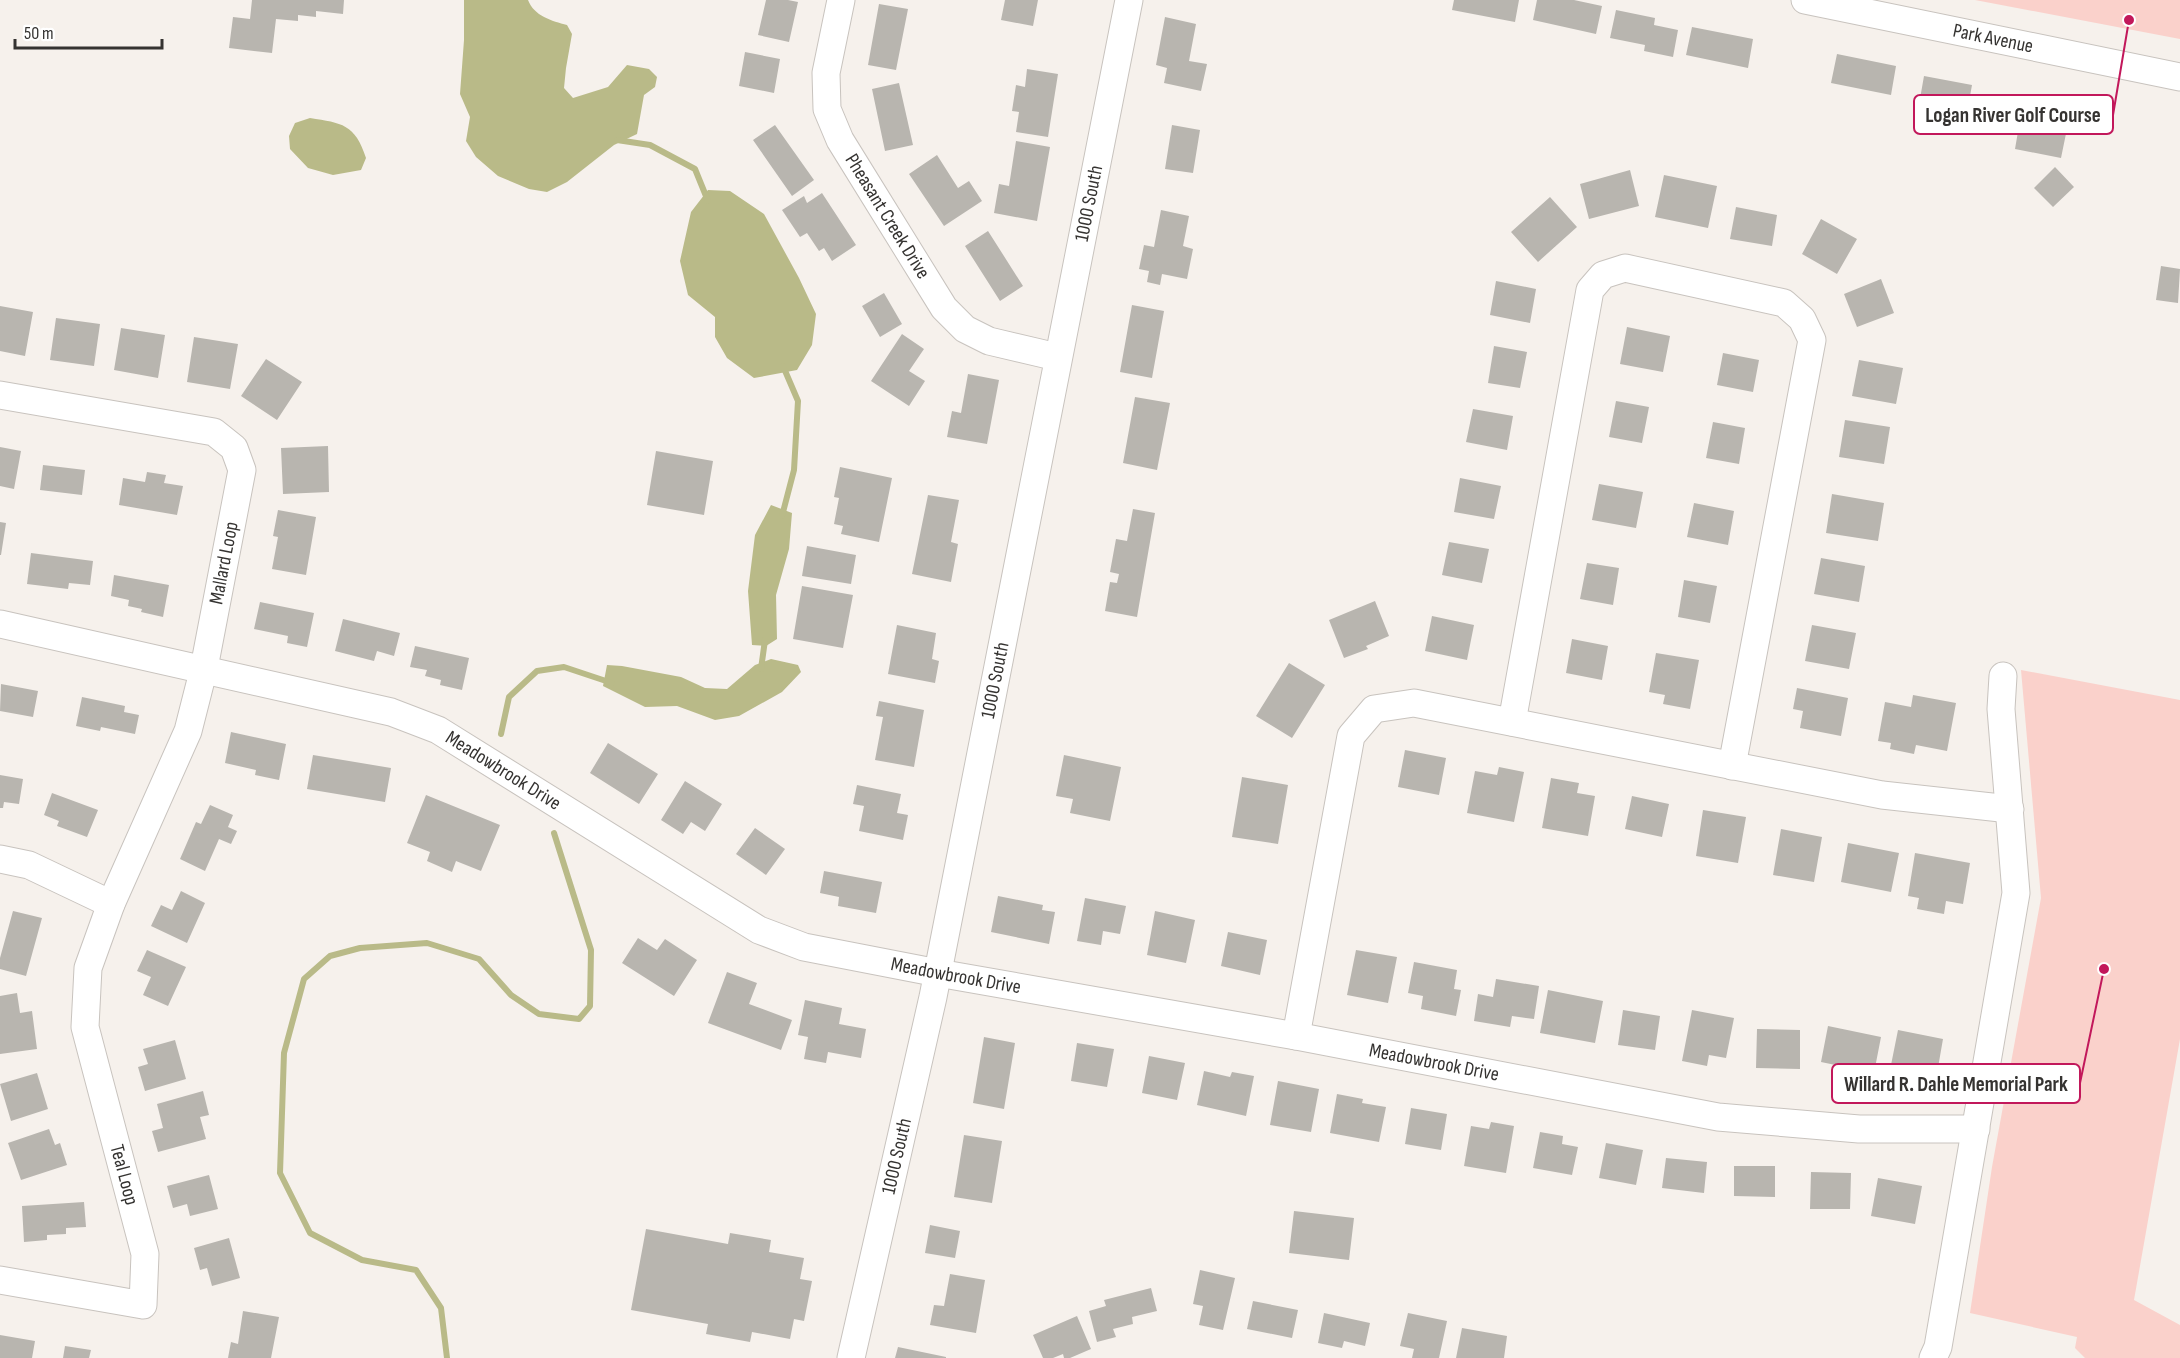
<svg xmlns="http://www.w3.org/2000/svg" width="2180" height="1358" font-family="'Sofia Sans Condensed',sans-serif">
	<rect width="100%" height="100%" fill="#f6f1ec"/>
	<path fill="#fad1cb" d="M1975 0H2180V39Z
		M2021 670 2180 700V1039L2134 1300 2180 1325V1358H2085L2075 1348 2077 1337 1970 1313 1992 1167 2041 898Z"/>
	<path fill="#b9ba88" d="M464 0H528C534 16 552 21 567 25L572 34 566 68 564 88 573 98 608 87 627 65 649 69 657 77 655 87 644 95 637 134 614 145 567 182 547 192 529 189 498 176 476 157 466 141 470 117 460 94 464 40Z
		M310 118C342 123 355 124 366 158L361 170 333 175 308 168 290 149 289 136 295 123Z
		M708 190 730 191 764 214 799 278 816 314 812 345 797 370 754 378 727 358 715 337V317L688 295 680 261 691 212Z
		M771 505 792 513 789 549 776 595 777 639 766 646 752 645 748 591 755 535Z
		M771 659 798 665 801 672 782 692 739 716 715 720 677 706 645 707 603 686 607 665 622 666 681 677 705 688 727 689 755 665Z"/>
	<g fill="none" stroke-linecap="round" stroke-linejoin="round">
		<path stroke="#b9ba88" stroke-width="6" d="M617 140 650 145 695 169 708 201
			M782 516 794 470 798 401 783 366
			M761 669 765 640
			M501 734 509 697 537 671 564 667 612 683
			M447 1358 441 1308 416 1270 362 1260 310 1233 280 1173 284 1053 304 979 330 956 360 948 427 943 479 959 511 995 539 1014 579 1019 590 1006 591 950 554 833"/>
	</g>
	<path fill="#b8b5af" d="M252 0H344L343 14 316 11V17L298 15V21L276 19 272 53 229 48 233 17 250 19Z
		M766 0H788L798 2 789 42 758 35Z
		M1005 0H1038L1033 26 1001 20Z
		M1454 0H1519L1515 22 1452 10Z
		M1537 0H1574L1602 6 1596 34 1533 20Z
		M879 4 908 9 896 70 868 65Z
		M1616 10 1655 18 1654 25 1678 30 1673 57 1644 51 1645 45 1610 38Z
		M1165 17 1196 24 1189 61 1207 64 1201 91 1164 83 1167 68 1156 65Z
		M1692 27 1753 39 1748 68 1686 55Z
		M745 52 780 59 774 93 739 86Z
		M1837 54 1896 66 1891 95 1831 83Z
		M1027 69 1058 74 1048 137 1016 132 1019 112 1012 111 1016 85 1025 87Z
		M1924 76 1972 85 1966 118 1918 110Z
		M899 83 913 145 885 151 872 89Z
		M2040 114 2069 119 2061 158 2015 149 2020 120 2038 124Z
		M775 125 814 180 792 196 753 140Z
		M1172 125 1200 130 1193 173 1165 169Z
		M1016 141 1050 147 1037 221 994 213 999 184 1009 186Z
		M937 155 958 188 969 181 982 201 944 226 909 174Z
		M2055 167 2074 187 2053 207 2034 188Z
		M1630 170 1639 206 1589 219 1580 184Z
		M1664 175 1717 186 1708 228 1655 217Z
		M822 193 856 245 832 261 824 248 819 251 807 233 800 237 782 210 804 196 807 203Z
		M1550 197 1577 227 1538 262 1511 232Z
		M1736 207 1777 215 1772 246 1730 239Z
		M1161 210 1189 216 1183 246 1193 249 1187 279 1162 274 1160 285 1147 282 1149 271 1139 269 1144 245 1154 247Z
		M1821 219 1857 239 1837 274 1802 254Z
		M988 231 1023 286 1000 301 965 246Z
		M2161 266 2180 269 2178 303 2156 300Z
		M1881 279 1894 313 1857 327 1844 294Z
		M1496 281 1536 289 1530 323 1490 315Z
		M884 293 902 324 880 337 862 306Z
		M1132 305 1164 311 1152 378 1120 372Z
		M0 306 33 312 25 356 0 351Z
		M56 318 100 324 94 366 50 360Z
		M1627 327 1670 336 1663 372 1620 364Z
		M121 328 165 335 158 378 114 370Z
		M902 334 924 349 909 371 925 381 909 406 871 381Z
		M194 337 238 344 230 389 187 382Z
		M1494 346 1527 352 1520 388 1488 383Z
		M1723 353 1759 360 1753 392 1717 385Z
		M266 359 302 382 277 420 241 396Z
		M1859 360 1903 368 1896 404 1852 396Z
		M968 374 999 380 987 444 947 437 952 411 961 413Z
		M1135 397 1170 403 1157 470 1123 463Z
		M1616 401 1649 407 1642 443 1609 437Z
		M1473 409 1513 416 1507 450 1466 442Z
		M1845 420 1890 427 1884 464 1839 457Z
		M1713 422 1745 428 1739 464 1706 458Z
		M328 446 329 492 283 494 281 448Z
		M0 447 21 451 14 489 0 486Z
		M656 451 713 461 704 515 647 505Z
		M43 465 85 470 82 495 40 490Z
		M840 467 892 478 879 542 841 534 843 526 834 524 839 498 834 497Z
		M147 472 166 475 164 483 183 486 177 515 119 505 123 478 145 482Z
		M1460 478 1501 486 1494 519 1454 512Z
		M1599 484 1643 492 1636 528 1592 520Z
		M1832 494 1884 503 1878 541 1826 533Z
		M928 495 959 500 951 542 958 544 951 582 912 574Z
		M1694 503 1734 511 1728 545 1687 537Z
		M1133 509 1155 513 1137 617 1105 611 1110 582 1117 583 1119 574 1110 572 1116 539 1127 541Z
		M278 510 316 517 306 575 272 569 278 537 273 536Z
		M0 522 6 523 1 555H0Z
		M1449 542 1489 549 1482 583 1442 575Z
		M807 546 856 555 851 584 802 576Z
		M31 553 93 561 90 585 69 583 68 589 27 584Z
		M1821 558 1865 566 1859 602 1814 594Z
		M1587 563 1619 568 1613 605 1580 599Z
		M114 575 169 585 163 617 141 612 142 609 128 606 129 600 111 596Z
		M1684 580 1717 586 1710 623 1678 617Z
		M802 586 853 595 843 648 793 639Z
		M1375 601 1389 636 1366 646 1368 649 1344 658 1329 620Z
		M260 602 314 613 307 647 287 643 288 636 254 629Z
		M1432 616 1474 625 1467 660 1425 651Z
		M343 619 400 633 394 656 377 651 374 661 335 651Z
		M897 625 936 633 932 659 939 661 935 683 888 674Z
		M1812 625 1856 633 1849 669 1805 661Z
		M1572 639 1608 646 1602 680 1566 673Z
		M415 646 469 658 462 690 440 685 441 680 425 676 427 670 410 667Z
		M1656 653 1699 660 1690 709 1663 704 1665 695 1649 692Z
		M1289 663 1325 685 1292 738 1256 716Z
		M1 684 38 691 33 717 0 711Z
		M1797 688 1848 698 1841 736 1800 728 1803 711 1793 709Z
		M1913 695 1956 703 1947 751 1916 745 1914 754 1890 749 1891 743 1878 741 1885 702 1911 707Z
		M82 697 125 706 124 712 139 715 135 734 101 727 100 731 76 726Z
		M879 701 924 710 914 767 875 760 883 717 876 716Z
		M231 732 286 744 279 780 255 775 256 770 225 763Z
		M608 743 658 774 639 804 590 773Z
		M1405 750 1446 758 1439 795 1398 787Z
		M313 755 391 768 385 802 307 789Z
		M1064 755 1121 767 1110 821 1070 813 1073 799 1056 796Z
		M1499 767 1524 772 1514 822 1467 813 1475 771 1497 775Z
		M0 775 23 779 19 804 4 802 3 808H0Z
		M1242 777 1288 785 1278 844 1232 837Z
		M1551 778 1579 783 1577 793 1595 796 1588 836 1542 828Z
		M685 781 722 804 705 831 691 822 683 834 661 820Z
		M857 785 901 794 897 813 908 815 903 840 859 831 864 806 853 804Z
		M52 793 98 810 87 837 57 826 59 821 44 815Z
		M426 795 500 825 481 871 456 861 452 872 427 861 430 852 407 843Z
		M1632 796 1669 804 1662 837 1625 829Z
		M210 805 233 815 228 827 237 831 231 844 219 839 205 871 180 859 196 822 201 824Z
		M1703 810 1746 817 1738 863 1696 856Z
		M755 828 785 849 766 875 736 854Z
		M1781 829 1822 837 1814 882 1773 875Z
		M1848 843 1899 853 1891 892 1841 882Z
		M1915 853 1970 863 1963 904 1946 901 1944 914 1917 909 1919 898 1908 896Z
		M824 871 882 882 876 913 838 906 839 897 820 893Z
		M181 891 205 903 187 943 151 926 161 905 172 910Z
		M998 896 1043 905 1042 910 1055 912 1049 944 991 932Z
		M1085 898 1126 906 1120 934 1103 931 1101 945 1077 941Z
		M13 911 42 918 26 976 0 969V958Z
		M1155 911 1195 920 1186 963 1147 955Z
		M1228 932 1267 940 1260 975 1221 966Z
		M638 938 657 950 665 939 697 960 674 996 622 963Z
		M147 950 186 967 168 1006 143 995 151 977 137 971Z
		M1356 950 1397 957 1388 1003 1347 995Z
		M1414 962 1457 970 1454 989 1461 990 1456 1016 1421 1009 1423 996 1408 993Z
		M727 972 757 983 749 1004 792 1020 781 1050 708 1023Z
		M1496 979 1539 986 1534 1019 1512 1016 1510 1027 1474 1021 1478 994 1493 997Z
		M1548 990 1603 1001 1595 1043 1540 1033Z
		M17 993 20 1013 32 1011 37 1049 0 1054V996Z
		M805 1000 842 1008 839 1024 866 1029 861 1058 828 1052 826 1063 804 1059 808 1037 798 1035Z
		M1623 1010 1660 1016 1655 1050 1618 1045Z
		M1692 1010 1734 1018 1726 1058 1709 1055 1707 1066 1682 1061Z
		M1828 1026 1881 1037 1874 1073 1821 1062Z
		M1757 1029 1800 1030V1069L1756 1068Z
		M1898 1030 1943 1039 1936 1079 1890 1070Z
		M984 1037 1015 1043 1004 1109 973 1103Z
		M175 1040 186 1079 145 1091 138 1067 148 1064 143 1049Z
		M1077 1043 1114 1049 1107 1087 1071 1081Z
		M1149 1056 1185 1063 1177 1100 1142 1093Z
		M1204 1071 1230 1077 1232 1072 1254 1076 1246 1116 1197 1105Z
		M37 1073 48 1109 11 1121 0 1084Z
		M1278 1081 1319 1089 1311 1132 1270 1125Z
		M203 1091 209 1115 200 1117 206 1139 158 1152 152 1131 163 1128 157 1104Z
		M1337 1094 1363 1099 1362 1103 1386 1107 1379 1142 1330 1133Z
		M1411 1108 1447 1114 1441 1150 1405 1144Z
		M1491 1122 1514 1126 1506 1173 1464 1166 1471 1126 1489 1129Z
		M49 1129 55 1145 60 1143 67 1165 21 1180 8 1143Z
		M1540 1132 1563 1136 1562 1144 1578 1147 1572 1175 1533 1168Z
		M964 1135 1002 1141 992 1203 954 1197Z
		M1606 1143 1643 1150 1636 1185 1599 1178Z
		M1666 1158 1707 1162 1704 1193 1662 1188Z
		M1734 1166H1775V1197L1734 1196Z
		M1811 1172 1851 1173 1850 1209H1810Z
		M209 1175 218 1209 190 1216 187 1204 173 1208 167 1186Z
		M1878 1178 1922 1186 1915 1224 1871 1216Z
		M84 1202 86 1227 66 1228V1234L47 1235V1240L24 1242 22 1206Z
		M1294 1211 1354 1218 1349 1260 1289 1253Z
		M930 1225 960 1231 955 1258 925 1253Z
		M646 1229 728 1244 730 1233 771 1240 769 1252 804 1258 800 1279 812 1281 804 1321 794 1319 790 1339 752 1332 750 1342 706 1334 708 1324 631 1310Z
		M229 1238 240 1278 212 1286 207 1268 200 1270 194 1248Z
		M1200 1270 1235 1278 1223 1330 1199 1325 1203 1306 1193 1304Z
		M950 1274 985 1280 976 1333 930 1325 934 1305 944 1306Z
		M1151 1288 1157 1311 1132 1317 1133 1324 1113 1329 1116 1337 1097 1342 1089 1311 1106 1306 1104 1300Z
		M1253 1301 1298 1310 1292 1338 1247 1329Z
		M243 1311 279 1317 271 1358H228L231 1342 238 1344Z
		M1324 1313 1370 1323 1365 1346 1344 1341 1342 1348 1318 1343Z
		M1408 1313 1447 1321 1439 1358H1412L1414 1349 1400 1346Z
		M1077 1316 1091 1349 1070 1358H1064L1063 1354 1053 1358H1043L1033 1335Z
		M1462 1328 1507 1336 1504 1358H1456Z
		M0 1335 35 1341 32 1358H0Z
		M65 1346 91 1350 89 1358H63Z
		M898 1347 946 1357V1358H895Z"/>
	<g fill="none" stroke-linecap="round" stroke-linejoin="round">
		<g stroke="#c8c3be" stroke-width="29">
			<g id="minor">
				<path id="s1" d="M841 0 826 73 827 109 840 140 944 308 965 329 989 341 1057 357"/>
				<path id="s2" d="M1805 0 2180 77"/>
				<path id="s3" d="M0 395 214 432 234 448 242 470 204 668 188 731 111 904 88 968 85 1027 145 1254 143 1305 0 1280"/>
				<path id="s4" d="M0 624 391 712 438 730 759 930 804 947 938 973 1296 1036 1718 1117 1859 1129H1976"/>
				<path d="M1512 722 1590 290 1603 275 1625 268 1784 303 1802 319 1812 340 1732 766"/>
				<path d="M0 859 29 865 111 904"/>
				<path d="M1296 1036 1351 736 1374 709 1414 703 1882 795 2010 809"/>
				<path id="s5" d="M851 1358 933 997 1129 0"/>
				<path d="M1933 1358 1938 1347 2016 893 2001 709 2003 676"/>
			</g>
		</g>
		<use href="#minor" stroke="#fff" stroke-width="27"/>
	</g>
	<g text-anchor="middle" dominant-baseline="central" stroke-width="4.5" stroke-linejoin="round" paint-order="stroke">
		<g font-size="20" fill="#353331" stroke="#fff">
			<text stroke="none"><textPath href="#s2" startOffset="192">Park Avenue</textPath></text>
			<text stroke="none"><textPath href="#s5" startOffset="1179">1000 South</textPath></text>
			<text stroke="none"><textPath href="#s1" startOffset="234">Pheasant Creek Drive</textPath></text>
			<text transform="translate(224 563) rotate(-79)">Mallard Loop</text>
			<text stroke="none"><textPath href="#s5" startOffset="693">1000 South</textPath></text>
			<text stroke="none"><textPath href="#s4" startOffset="528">Meadowbrook Drive</textPath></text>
			<text stroke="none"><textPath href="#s4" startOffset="1032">Meadowbrook Drive</textPath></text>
			<text stroke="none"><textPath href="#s4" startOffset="1518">Meadowbrook Drive</textPath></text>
			<text stroke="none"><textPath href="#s5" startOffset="207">1000 South</textPath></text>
			<text stroke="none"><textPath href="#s3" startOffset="1002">Teal Loop</textPath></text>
		</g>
	</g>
	<path fill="none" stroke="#c2185b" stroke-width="2" d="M2129 20L2113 115M2104 969L2080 1083"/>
	<g fill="#c2185b" stroke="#fff" stroke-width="2">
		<circle cx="2129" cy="20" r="6"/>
		<circle cx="2104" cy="969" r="6"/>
	</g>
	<g fill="#fff" stroke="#c2185b" stroke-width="2">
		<rect x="1914" y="95" width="199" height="39" rx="6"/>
		<rect x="1832" y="1064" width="248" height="39" rx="6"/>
	</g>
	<g font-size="21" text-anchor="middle" font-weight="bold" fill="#353331">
		<text x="2013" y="122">Logan River Golf Course</text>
		<text x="1956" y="1091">Willard R. Dahle Memorial Park</text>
	</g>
	<path d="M15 39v9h147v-9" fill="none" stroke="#353331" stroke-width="3"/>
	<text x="24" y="39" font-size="18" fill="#353331" stroke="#ffffff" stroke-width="4.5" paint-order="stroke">50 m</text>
</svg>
